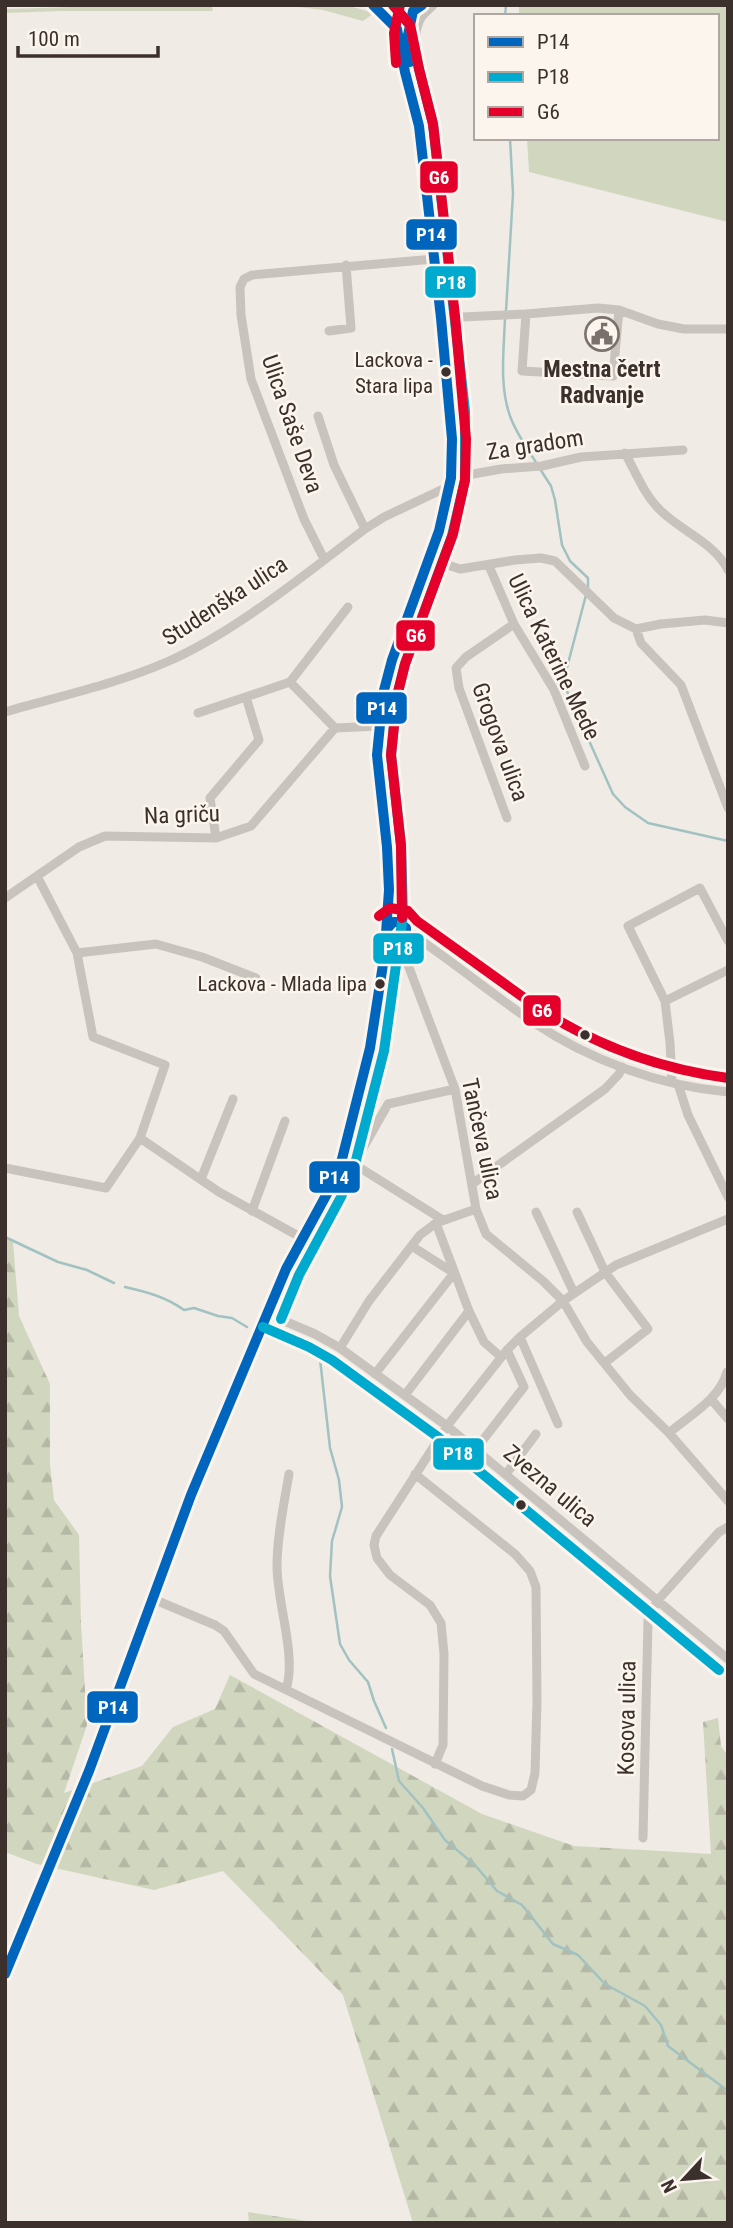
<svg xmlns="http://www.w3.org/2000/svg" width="733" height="2228" font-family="'Roboto Condensed',sans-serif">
	<defs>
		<pattern id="forest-firs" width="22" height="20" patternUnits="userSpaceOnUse" patternTransform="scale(1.75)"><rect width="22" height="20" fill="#d1d6bf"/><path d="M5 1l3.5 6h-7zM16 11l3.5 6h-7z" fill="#b4b8a4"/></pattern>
	</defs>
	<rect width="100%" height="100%" fill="#f0ebe5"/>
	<path fill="#d1d6bf" d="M283 5C312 5 347 0 373 14L363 21 323 10Z
		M519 5H728V222L529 172 527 138H717V16H519Z
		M108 6 212 7 213 11H61L5 13V9Z"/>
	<path fill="url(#forest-firs)" d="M5 1236 13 1242 19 1316 50 1384V1465L54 1500 79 1535 81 1623 87 1725 64 1793 142 1766 173 1727 215 1709 230 1675 482 1814 574 1846 711 1854 703 1722 718 1718 721 1746 728 1756V2223H413L343 1995 223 1871 154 1890 37 1864 5 1852Z
		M248 2212 320 2223H249Z"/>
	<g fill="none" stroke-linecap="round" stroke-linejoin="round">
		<path stroke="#a1c2c1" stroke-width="2.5" d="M505 16 506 5
			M506 311 513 194 510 138
			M505 317C504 350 499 385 510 416 516 433 527 448 537 464
			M540 469 551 486 555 500 562 545 570 561 588 578V588
			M586 595 564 679 568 694 613 794 625 807 648 823 728 841
			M5 1237 58 1262 87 1270 114 1283
			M125 1287C147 1292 166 1297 184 1310L194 1308 218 1316 232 1318 247 1327
			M270 1335 306 1346 320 1359 330 1448 339 1480 342 1507 332 1541 330 1576 340 1644 349 1660 368 1682 374 1701 386 1728
			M392 1749 399 1781 423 1808 445 1840 475 1865 497 1891 522 1905 553 1944 578 1955 605 1984 645 2006 661 2025 668 2046 728 2091"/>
		<path stroke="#c9c3be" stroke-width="9" d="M373 5 397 29 405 72 419 126 441 318 452 439 451 478 439 531 392 660 383 694 377 755 387 847 389 890 387 938 384 958
			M382 5C395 15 409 14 422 5
			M412 76 408 35 413 11
			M420 121C425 91 408 48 419 22 421 15 428 11 433 5
			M526 314 522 371 613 376 619 310
			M441 318 526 314 598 308 619 310 658 324 684 329H728
			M329 331 351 328 346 265
			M318 416 334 465 365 529
			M625 453C635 471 644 494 659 509 680 531 714 542 728 570
			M451 478 501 469 542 466 581 457 683 450
			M324 559 304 519 251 379 241 315 240 287 244 279 252 275 434 259
			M429 559 460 569 515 560 541 558 555 561 614 618 636 629 661 624 705 620 728 623
			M489 566 514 624 554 690 585 766
			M636 629 641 643 681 685 728 808
			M290 682 335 728
			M5 712C60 696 117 684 169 661 238 630 305 574 365 529L384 517 441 490 449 489
			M198 713 290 682 348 607
			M507 818 459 688 456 668 466 657 514 624
			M216 838 210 798 259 740 246 697
			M37 876 77 953 93 1037 165 1065 140 1138
			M394 883 396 903 402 924
			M5 898 79 847 105 836 216 838 251 826 335 728 379 726
			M387 929 393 922 402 924 407 931C450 959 490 993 533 1022 589 1060 660 1086 728 1092
			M77 953 156 944 202 957 256 978
			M405 957 455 1089 476 1209 486 1234 543 1281 563 1301 587 1342 630 1395 669 1433 728 1501
			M665 1001 728 970
			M672 1082 670 1043 665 1001 628 926 700 888 728 941
			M678 1084 688 1115 728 1197
			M5 1168 106 1188 140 1138 219 1192 302 1238
			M201 1179 233 1099
			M472 1184 605 1089 619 1074 622 1067
			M252 1211 285 1121
			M536 1212 574 1293
			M577 1212 605 1272 648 1329 606 1362
			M443 1220 354 1164 388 1104 455 1089
			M436 1223 469 1311 484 1342 501 1357
			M268 1314 315 1334 340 1348 447 1426 728 1659
			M520 1337 558 1424
			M340 1348 369 1301 420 1235 436 1223 476 1209
			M375 1374 454 1273 413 1247
			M405 1395 469 1311
			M711 1399 728 1419
			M669 1433C690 1415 720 1399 727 1372
			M476 1449 524 1387 507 1350
			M506 1474 536 1434
			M153 1599 215 1625 224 1631 254 1674 482 1786 509 1795 523 1796 531 1790 535 1773 537 1701 536 1587 530 1571 515 1554 415 1474
			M286 1689C297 1657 277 1603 277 1566 277 1536 284 1504 289 1474
			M435 1764 443 1745 444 1654 441 1623 430 1605 390 1575 377 1558 374 1545 376 1536 447 1426 507 1350 520 1337 563 1301 616 1265 728 1219
			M643 1838 648 1620 657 1601 719 1532 728 1527
			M5 1975 89 1771 191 1495 286 1269 329 1190 342 1159 370 1048 383 962 391 949 405 939 407 931"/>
		<g stroke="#fbf5ee" stroke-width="16">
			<path id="bus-1" d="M373 5 397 29 405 72 419 126 441 318 452 439 451 478 439 531 392 660 383 694 377 755 387 847 389 890 386 933 389 941 397 944
				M410 62 408 35 413 11 422 5
				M5 1974 89 1771 191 1495 286 1269 329 1190 342 1159 370 1048 384 958C392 947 407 942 406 928L398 922H393L387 929"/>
		</g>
		<g stroke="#fbf5ee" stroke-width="16">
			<path id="bus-2" d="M281 1319 299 1275 341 1197 355 1164 384 1051 403 915 401 845 391 755 397 696 405 664 452 536 465 480V411L433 124 419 69 410 25 393 5
				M263 1327 309 1347 332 1360 438 1437 719 1670"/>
		</g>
		<g stroke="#fbf5ee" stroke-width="16">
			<path id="bus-3" d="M393 5 410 25 419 69 433 124 455 316 466 439 465 480 453 534 405 664 397 696 391 755 401 846 402 918
				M396 63 394 33 400 5
				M379 916 390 908 408 911 417 921 541 1010C599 1047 660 1069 728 1078"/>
		</g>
		<use href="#bus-1" stroke="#0065bd" stroke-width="10"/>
		<use href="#bus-2" stroke="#00a9ce" stroke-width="10"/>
		<use href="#bus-3" stroke="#e4002b" stroke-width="10"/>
	</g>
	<defs>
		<g id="civic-ring" transform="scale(1.75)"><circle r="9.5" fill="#fbf5ee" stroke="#7a716c" stroke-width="1.5"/><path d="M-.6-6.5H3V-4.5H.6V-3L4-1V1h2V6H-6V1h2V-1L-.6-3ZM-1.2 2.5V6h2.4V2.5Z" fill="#7a716c"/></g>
	</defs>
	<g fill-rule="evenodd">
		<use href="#civic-ring" x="602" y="334"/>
	</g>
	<g fill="#3b302b" stroke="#fbf5ee" stroke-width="2.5">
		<circle cx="446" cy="372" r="6"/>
		<circle cx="380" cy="984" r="6"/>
		<circle cx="585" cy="1035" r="6"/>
		<circle cx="521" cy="1505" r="6"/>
	</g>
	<g text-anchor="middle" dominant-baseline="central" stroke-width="5" stroke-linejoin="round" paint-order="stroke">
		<g font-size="21" fill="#3b302b" stroke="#fbf5ee" text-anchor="end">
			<text x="433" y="360">Lackova -<tspan x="433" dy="26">Stara lipa</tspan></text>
			<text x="367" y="984">Lackova - Mlada lipa</text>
		</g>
		<g font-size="23" font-weight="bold" fill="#3b302b" stroke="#fbf5ee">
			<text x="602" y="369">Mestna četrt<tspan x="602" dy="26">Radvanje</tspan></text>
		</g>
		<g font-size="23" fill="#3b302b" stroke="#fbf5ee">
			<text transform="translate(292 424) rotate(71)">Ulica Saše Deva</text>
			<text transform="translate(535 445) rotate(-9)">Za gradom</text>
			<text transform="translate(225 601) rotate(-33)">Studenška ulica</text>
			<text transform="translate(554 657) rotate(64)">Ulica Katerine Mede</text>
			<text transform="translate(500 742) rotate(70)">Grogova ulica</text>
			<text transform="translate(182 815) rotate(-2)">Na griču</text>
			<text transform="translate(482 1139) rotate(78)">Tančeva ulica</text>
			<text transform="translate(550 1486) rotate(40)">Zvezna ulica</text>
			<text transform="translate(627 1718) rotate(-89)">Kosova ulica</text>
		</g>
	</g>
	<g stroke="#fbf5ee" stroke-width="2.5">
		<rect x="419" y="160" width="40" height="34" rx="7" fill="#e4002b"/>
		<rect x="405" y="218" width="53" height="33" rx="7" fill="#0065bd"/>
		<rect x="424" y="265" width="53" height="34" rx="7" fill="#00a9ce"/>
		<rect x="395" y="619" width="41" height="33" rx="7" fill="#e4002b"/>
		<rect x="355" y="691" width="53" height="34" rx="7" fill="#0065bd"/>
		<rect x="372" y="932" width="53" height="33" rx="7" fill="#00a9ce"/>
		<rect x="522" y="994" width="40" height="33" rx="7" fill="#e4002b"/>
		<rect x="308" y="1160" width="53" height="34" rx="7" fill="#0065bd"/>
		<rect x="432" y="1437" width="53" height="34" rx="7" fill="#00a9ce"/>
		<rect x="86" y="1690" width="53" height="34" rx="7" fill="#0065bd"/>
	</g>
	<g font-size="19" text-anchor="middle" font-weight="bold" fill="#fff">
		<text x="439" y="184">G6</text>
		<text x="431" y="241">P14</text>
		<text x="451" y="289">P18</text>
		<text x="416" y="642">G6</text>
		<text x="382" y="715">P14</text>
		<text x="398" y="955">P18</text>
		<text x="542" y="1017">G6</text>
		<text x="334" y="1184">P14</text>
		<text x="458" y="1460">P18</text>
		<text x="113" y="1714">P14</text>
	</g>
	<rect width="733" height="2228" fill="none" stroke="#3b302b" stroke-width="14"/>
	<rect x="474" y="14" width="245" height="126" fill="#fbf5ee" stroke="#aea6a0" stroke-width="2"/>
	<rect x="488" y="37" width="35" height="10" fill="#0065bd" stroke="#aea6a0" stroke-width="2"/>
	<text x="537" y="49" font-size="21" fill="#3b302b">P14</text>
	<rect x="488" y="72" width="35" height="10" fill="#00a9ce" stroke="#aea6a0" stroke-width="2"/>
	<text x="537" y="84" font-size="21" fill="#3b302b">P18</text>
	<rect x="488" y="107" width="35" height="10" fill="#e4002b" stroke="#aea6a0" stroke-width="2"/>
	<text x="537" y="119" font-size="21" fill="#3b302b">G6</text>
	<g transform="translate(684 2179) rotate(244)" stroke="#fbf5ee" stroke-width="5" paint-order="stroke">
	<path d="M0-5L12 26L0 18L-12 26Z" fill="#3b302b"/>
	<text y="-10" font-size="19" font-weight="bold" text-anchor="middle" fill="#3b302b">N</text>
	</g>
	<path d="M18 46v10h140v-10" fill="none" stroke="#3b302b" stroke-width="3.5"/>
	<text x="28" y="46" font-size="21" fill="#3b302b" stroke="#fbf5ee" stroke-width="5" paint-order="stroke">100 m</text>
</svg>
